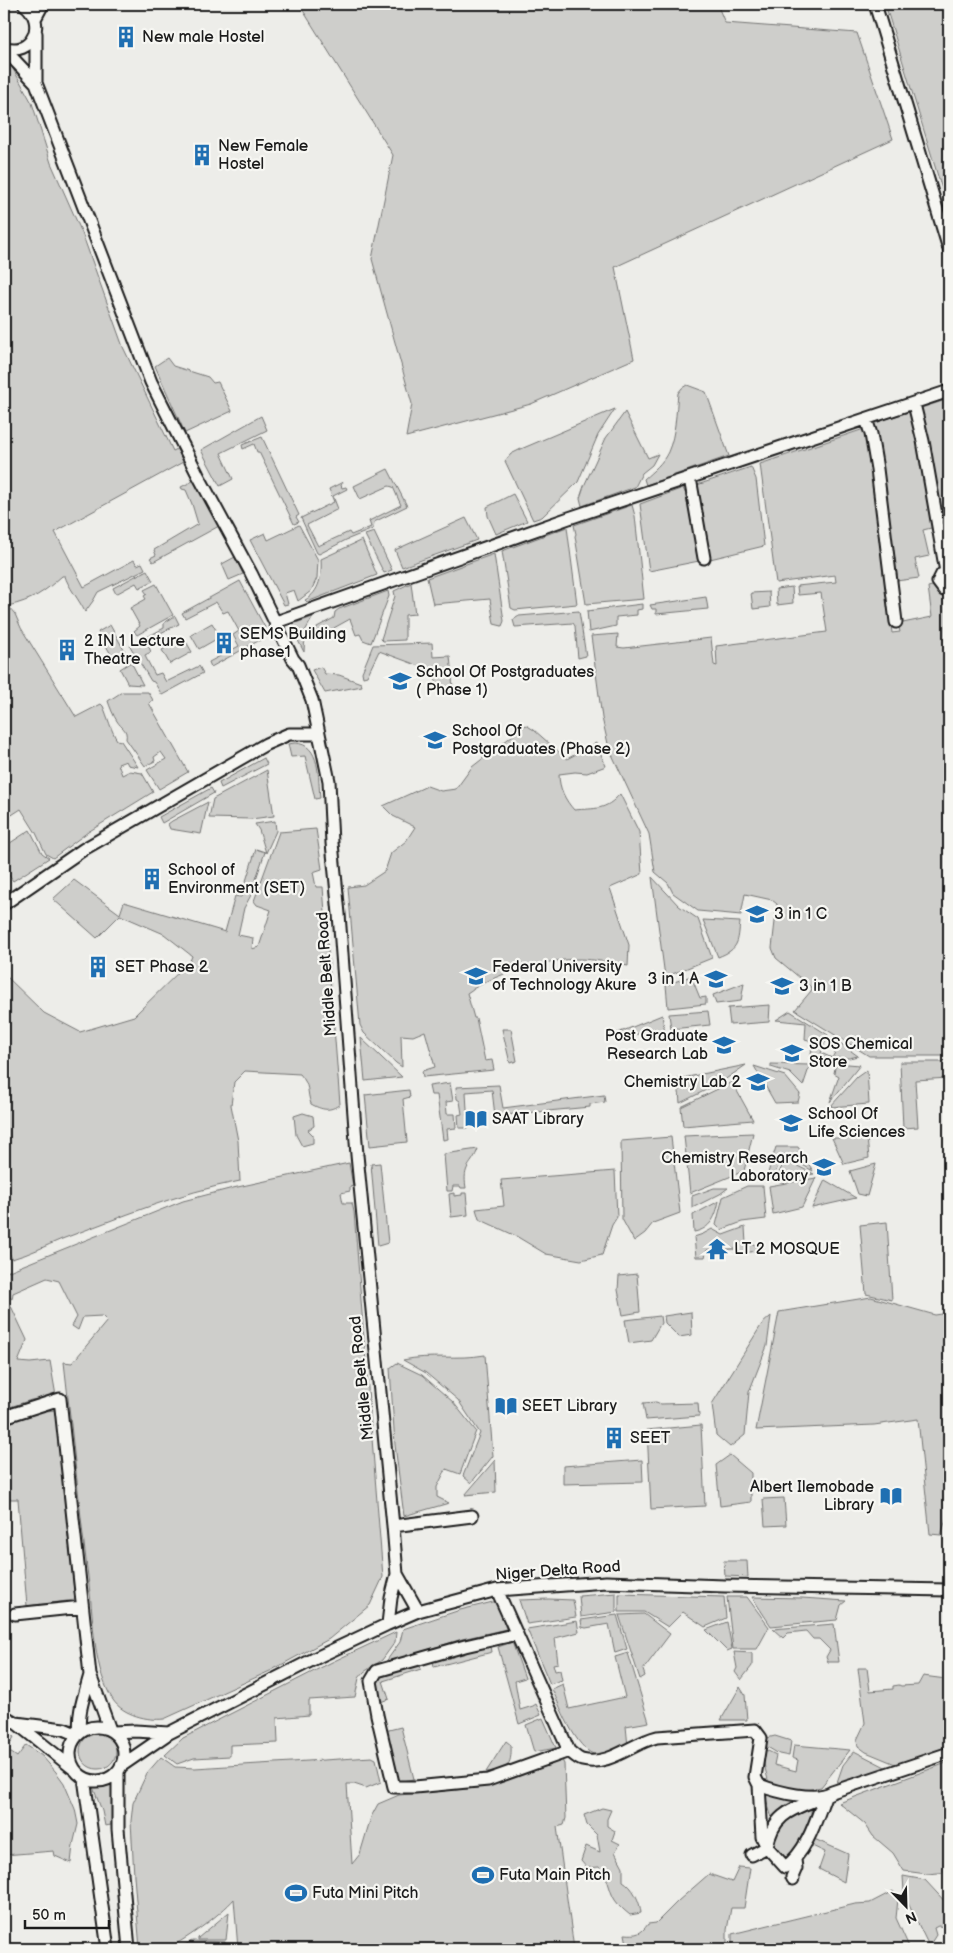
<svg xmlns="http://www.w3.org/2000/svg" width="953" height="1953" font-family="'Balsamiq Sans',sans-serif">
	<rect width="100%" height="100%" fill="#edede9"/>
	<filter id="ink" filterUnits="userSpaceOnUse"><feTurbulence type="fractalNoise" baseFrequency=".02" numOctaves="2"/><feDisplacementMap in="SourceGraphic" scale="10" xChannelSelector="R" yChannelSelector="G"/><feConvolveMatrix kernelMatrix="1 2 1 2 8 2 1 2 1" color-interpolation-filters="sRGB"/></filter>
	<g filter="url(#ink)">
		<path fill="#cececb" stroke="#757574" d="M299 4H717L725 23 857 33 893 139 615 267 634 359 531 404 406 437 412 404 372 259 393 155Z
			M885 4H949V199H945Z
			M4 56 7 58 32 103 51 163 82 233 123 347 173 451 177 449 183 462 55 532 84 587 134 560 137 565 142 563 145 569 98 592 93 601 85 612C80 601 67 585 65 576H62C43 593 33 600 8 606L15 614 21 628 76 717 101 704 103 706C107 715 112 733 117 740L121 741 138 767 128 765 126 761 118 764 122 775 130 771 142 773 153 792 88 832 53 858 46 854 36 833 21 809 4 820Z
			M167 358 173 366 208 377 213 383 218 382 232 411 185 433 155 366Z
			M687 385 706 392 729 456 646 485 644 479C653 471 663 463 668 452 676 434 676 412 678 393L682 388Z
			M949 399V520L943 522 921 408Z
			M615 409 598 435 578 482 542 517 533 520 505 461 511 454 521 449Z
			M912 411 935 527 923 530 929 556 915 559 919 578 896 581 872 423Z
			M625 412 648 458 658 454 652 465 642 473 635 487 582 506 580 498 584 486 606 438Z
			M261 416 267 430 221 453 233 479 220 486 201 450Z
			M864 429 878 514 892 633 900 632 898 624 932 617 928 587 936 585 945 592 947 598 949 597V1056H869L795 1010 811 991 812 988 776 958 772 948 777 904 772 900 745 894 741 915 698 911 673 893 668 883 655 872 649 834 609 748 602 718 591 636 618 634 617 647 624 648 711 638 714 665 717 666 716 646 827 632 821 593 798 595 797 586 836 582 835 575 776 583 760 464Z
			M262 437 299 515 296 517 299 522 294 524 259 452H257L254 444 243 449 242 445Z
			M751 467 756 479 764 546 710 559 697 485Z
			M388 469 407 506 374 522 373 529 346 540 319 554 317 553 301 518 334 502 329 489 343 482 341 485 342 488 346 487 347 489 333 496 338 509 307 525 318 546 349 532 351 535 371 527 369 521 401 505 393 487 389 486 360 499 354 486Z
			M195 480 219 526 153 562 150 558 156 555 154 550 198 524 192 504 186 490 182 489 181 487Z
			M683 488 687 497 699 561 649 571 640 504Z
			M513 494 527 521 496 534 488 516 487 507Z
			M632 505 635 516 644 599 586 604 575 536 576 534 574 525Z
			M466 518 477 540 402 567 395 550Z
			M299 525 318 560 317 578 311 591 298 601 294 590 285 593 288 604 284 605 250 540 265 533 268 540Z
			M567 527 577 604 515 610 511 608 502 551Z
			M374 532 392 570 384 573 365 535Z
			M362 540 377 575 307 602 305 600C320 592 322 575 321 559Z
			M494 554 504 621 502 626 494 624 490 599 433 604 427 578Z
			M235 557 243 574 229 580 222 564Z
			M147 570 153 581 139 588 136 583 116 594 113 588Z
			M240 581 269 635 211 667 209 662 239 646 233 635 239 631 228 611 223 613 216 602 185 618 182 613Z
			M411 583 415 614 405 615V640L383 641 381 639 395 596 394 591Z
			M156 584 173 615 137 635 134 631 140 626 130 608 146 599 144 596 147 594 144 590Z
			M792 587 793 603 777 605 776 589Z
			M388 591 389 596 371 643 363 640 360 634 356 635 350 619 314 639 317 627 334 618 335 612 339 609Z
			M769 592 770 607 753 609 751 593Z
			M706 597 708 609 656 614V609H652L650 605Z
			M642 604V609L637 610V615L616 617V626L589 632 587 611Z
			M579 611 586 656 578 658 575 626 573 623 515 627 513 620 519 616Z
			M175 616 179 624 146 640 151 652 145 655 146 658 155 675 161 673 166 682 199 666 203 673 162 695 154 682 151 681 130 646 164 628V623Z
			M313 617 305 631 304 652 290 625Z
			M212 623 220 637 199 649 191 635Z
			M110 625 128 657 116 663 98 632Z
			M184 638 192 652 170 664 162 650Z
			M432 643 433 657 450 656 453 688H438L433 671 379 651 367 676 363 677 362 672 373 645Z
			M131 662 143 685 128 684 120 669Z
			M321 667 325 674 339 675 361 683 362 686 325 693 312 670Z
			M122 692H148L153 700 149 703 188 772 159 789 147 770 166 759 161 752 154 757 155 761 145 766 126 739C128 729 121 728 117 721 113 715 110 707 108 701Z
			M526 725 534 730 567 759 596 743 606 766 587 773 575 772 559 774C559 788 565 800 574 810 596 808 605 811 620 794L639 832 642 874 610 888 629 945 628 966C612 963 594 959 578 959 543 960 495 973 467 993L474 1018H476L485 1061 492 1060 494 1070 423 1077 422 1071 435 1067 425 1031 413 1036 401 1035 402 1067 396 1063 364 1033 360 1025 348 887 364 885 385 871 391 853 406 841 415 827 393 816 383 806 427 786 441 791 456 789 472 767Z
			M295 743C321 744 318 778 320 798L315 799 305 756 291 757 288 744Z
			M264 758 267 764 221 788 219 783Z
			M267 770 274 816 251 819 209 818 213 799Z
			M211 788 214 793 162 823 159 817Z
			M208 802 201 834 170 829 168 824 172 821Z
			M275 821 276 831 266 853 259 830 255 824Z
			M316 829 322 869 313 872 316 887H323L340 1104C330 1112 322 1110 311 1104 306 1090 311 1087 300 1074L245 1071 234 1082 231 1105 238 1141 240 1181C178 1193 121 1217 62 1239 45 1246 30 1254 12 1259L4 1240V974L44 1013 80 1032 134 1016 190 961 192 956 164 934 120 915 97 938 53 899 74 880 120 914 124 902 225 932 235 896 241 897 256 849 265 852 250 897 244 908 238 935 253 938 252 949 259 947 271 910 257 905 254 901 279 832Z
			M30 830 42 853 49 858 13 881 4 868V847Z
			M652 877 679 906 698 919 712 958 665 977Z
			M703 920 740 922C738 942 739 949 718 957Z
			M691 976 700 998 706 997V1004L668 1008 666 985Z
			M744 983 741 1001 716 1004 713 995Z
			M770 1005 769 1022 730 1025 728 1008Z
			M708 1011 710 1025 671 1029 669 1014Z
			M790 1011 828 1035 821 1053 832 1058 840 1043 858 1056 849 1058H811L812 1041 805 1039 806 1023 776 1020Z
			M662 1015 665 1033 613 1035Z
			M511 1029 517 1061 510 1063 502 1029Z
			M361 1038 402 1077 365 1081Z
			M900 1062H949V1078L915 1080 918 1127 903 1128Z
			M836 1063 860 1065 830 1102 839 1076 834 1073Z
			M771 1064 810 1065 803 1086 790 1073 771 1067Z
			M746 1065 720 1083 680 1103 678 1079Z
			M754 1066 785 1076 800 1094 798 1102 775 1103Z
			M867 1070 869 1104 830 1107 857 1077Z
			M732 1082 753 1120 683 1126 681 1107Z
			M450 1083 453 1101 446 1102 447 1114H455L456 1128 447 1129 448 1139 443 1140 437 1095H431L429 1086Z
			M499 1085 503 1108 604 1095 605 1102 590 1104V1107L495 1116 492 1090 466 1092 468 1128H459L458 1115 462 1114 460 1101 457 1099 456 1087Z
			M409 1090 410 1097 403 1099 407 1142 370 1146 365 1095Z
			M303 1113 313 1116 314 1126 308 1130 313 1135V1143L302 1146 296 1135 294 1116Z
			M753 1133 744 1171 690 1193 684 1136Z
			M671 1137 680 1213 653 1223 645 1233 634 1241 622 1219 621 1141Z
			M832 1138H867L869 1158 844 1164Z
			M776 1147H798L813 1171 783 1154 774 1176H767Z
			M478 1149C472 1166 462 1165 466 1188H461L460 1186H453L452 1191H447L444 1154Z
			M785 1160 814 1174 776 1179Z
			M349 1163 353 1186 350 1187V1191L341 1193 343 1203H352L354 1212 383 1577 370 1605 329 1639 270 1671 164 1719C148 1721 123 1715 113 1700 94 1670 94 1628 90 1593 80 1516 73 1439 64 1362L72 1363 107 1321 102 1316 83 1317 78 1330 72 1326 77 1317 59 1281 47 1278 13 1293 12 1299 4 1293V1273L183 1201 233 1188Z
			M380 1163 388 1243 378 1246 371 1164Z
			M876 1164 867 1196 858 1194 850 1171Z
			M615 1171 617 1217 612 1225 602 1255 581 1260 546 1254 516 1236 479 1219 476 1209 504 1206 501 1180Z
			M816 1178 802 1207 773 1214 769 1186Z
			M825 1180 856 1198 812 1208Z
			M747 1186H763L766 1219 742 1222 721 1230 716 1225 723 1197Z
			M714 1188H728L720 1194 692 1208V1196Z
			M454 1193V1196L462 1195V1193H466L468 1215 451 1217 449 1194Z
			M719 1201C716 1216 711 1229 694 1232L693 1215Z
			M887 1222 892 1300 866 1294 860 1225Z
			M745 1227 746 1244 760 1245 755 1251 740 1254 738 1249 707 1250 705 1257H696L694 1237 703 1234 712 1229 723 1235Z
			M637 1274 640 1312 623 1315 618 1290 619 1276Z
			M871 1297 935 1315 949 1313V1510L941 1535 930 1534 918 1419 874 1425 756 1430 779 1312Z
			M4 1300 10 1304 27 1340 18 1362 30 1363 50 1361 56 1396 31 1400 4 1409Z
			M691 1312 692 1335 679 1337 665 1323 664 1316Z
			M660 1316 661 1323 651 1340 629 1343 625 1320Z
			M771 1316 767 1346 749 1392 745 1435 730 1447 716 1435 712 1404 762 1324Z
			M485 1355 493 1456 471 1483 463 1476 480 1433 458 1400 426 1373 403 1360C430 1354 457 1360 485 1355Z
			M397 1363 422 1375 453 1402 476 1431 460 1474 446 1469 437 1487V1497L449 1503 404 1516 395 1445 390 1368Z
			M656 1402 661 1404 698 1403 699 1416 646 1420 643 1403Z
			M55 1410 75 1600 27 1606 18 1499H4V1424L37 1412Z
			M701 1425 705 1506 651 1509 647 1430Z
			M730 1455 751 1473V1502L720 1506 716 1465Z
			M495 1460 496 1492 465 1495Z
			M642 1460 643 1482 563 1484V1466Z
			M784 1498 786 1525 765 1526 763 1499Z
			M724 1561H747L748 1577 725 1576Z
			M616 1593V1612L581 1617 579 1596Z
			M619 1594 724 1597 726 1618 705 1627 683 1612 668 1627 644 1612H619Z
			M727 1597H747L769 1627 757 1649H733Z
			M752 1597 802 1598 846 1601 841 1605 837 1620 771 1626Z
			M549 1599 573 1600 576 1617 527 1624 519 1600Z
			M497 1601 506 1629 462 1639 385 1663 400 1642 403 1629 460 1610Z
			M644 1614 670 1634 643 1670 645 1676 640 1679 619 1615Z
			M617 1615 627 1649 615 1653 609 1624 586 1628 582 1627 581 1620Z
			M577 1621 579 1632 555 1638 558 1663 553 1664 555 1671 560 1670 562 1680 550 1684 527 1629Z
			M727 1622 732 1649 727 1651 706 1630Z
			M834 1624 839 1662H828L826 1657 830 1650 819 1639H813L806 1631 788 1633 783 1638 773 1629Z
			M396 1632 395 1642 382 1660 364 1672 359 1678 355 1697 309 1700V1715L277 1718 278 1743 230 1745V1756L194 1758 177 1764 165 1755 183 1738 332 1662Z
			M512 1642 525 1678 515 1681 520 1710 533 1706 536 1704 541 1715 519 1724 498 1647Z
			M491 1646 492 1652 434 1667 433 1661Z
			M734 1652 752 1653V1666L741 1680 735 1672 737 1668Z
			M628 1653 649 1722 626 1726 628 1747C621 1750 610 1756 602 1756 578 1757 561 1708 552 1689L563 1684 569 1709 625 1697 615 1657Z
			M419 1663 421 1669 383 1681 389 1699 380 1702 375 1681 376 1678 382 1674Z
			M858 1668H867L870 1691 893 1689V1686L899 1685 901 1686 918 1685 923 1676 946 1679 949 1684V1749L900 1766 866 1752 858 1746 857 1740 865 1723Z
			M740 1687 745 1695 747 1720H721Z
			M543 1718 556 1748 534 1752 526 1725Z
			M401 1727 414 1779 397 1782 385 1731Z
			M4 1730 14 1737 7 1750 17 1757 26 1745 42 1756 56 1772 64 1783 75 1809 78 1824 73 1845 71 1863 55 1856 54 1851 4 1855Z
			M80 1751a18 18 0 1 1 36 0a18 18 0 1 1-36 0Z
			M775 1736 791 1741 789 1756 779 1754 764 1745 767 1738Z
			M506 1741 511 1745C512 1767 507 1770 486 1772Z
			M794 1745 850 1750 821 1787 802 1791 769 1784 764 1764V1749L776 1755 774 1765 796 1771 798 1760 792 1758Z
			M854 1751 891 1770 834 1791 843 1765Z
			M161 1757 175 1767 195 1768 372 1757 376 1759 381 1782 366 1788 354 1784H347L352 1864 360 1854 371 1817 378 1804 399 1795 476 1788 561 1758 564 1764 566 1818 564 1825 557 1827 574 1949H238L234 1899C222 1913 182 1944 164 1949 157 1951 148 1949 140 1949L134 1876 131 1821 133 1803 147 1773Z
			M949 1762V1872L927 1874 904 1871 893 1853 873 1836 865 1824 839 1803Z
			M115 1782 111 1825 105 1826 102 1811 93 1787H102Z
			M764 1793 798 1801 772 1818Z
			M602 1808 611 1810 607 1819V1826L615 1831 612 1840 620 1844 615 1852 623 1867V1881C633 1887 640 1901 641 1913L630 1915C625 1911 619 1906 615 1900 608 1889 609 1876 599 1867L587 1868 581 1861 586 1846 600 1852 597 1835 587 1825 584 1815Z
			M811 1809C813 1831 798 1847 785 1864L769 1846 785 1816Z
			M812 1838 848 1854 844 1882 819 1869 825 1852 810 1845Z
			M739 1867 750 1868 744 1908H731L727 1930V1949H628L625 1934C637 1935 641 1934 648 1924L656 1923 678 1901 709 1874 732 1882Z
			M903 1876 925 1880 949 1906V1926L946 1927 938 1926 934 1928 936 1935 929 1946 907 1901 904 1892Z
			M893 1891 898 1899 896 1918 910 1949H732V1934L855 1904 870 1903Z
			M229 1912 226 1940H198V1938Z
			M192 1941 225 1942V1949H177Z"/>
		<g fill="none" stroke-linecap="round" stroke-linejoin="round">
			<g stroke="#1c1c1c" stroke-width="15">
				<path id="minor" d="M875 4 949 249
					M36 17 43 4
					M36 33V83L151 382 198 475 251 573 293 659 298 665 312 700 329 781 332 843 339 914 357 1155 393 1526 397 1574 391 1598 388 1624
					M4 47C32 58 48 22 24 4
					M4 49 36 83
					M914 404 923 441 946 572
					M866 419 871 434 877 469 896 622
					M690 478 704 558
					M949 572 942 574 938 582 944 590H949
					M276 622 569 518 949 391
					M4 904 84 849 266 744 289 734H319
					M4 1417 60 1399 90 1675 110 1730
					M393 1526 472 1516
					M397 1574 418 1611
					M497 1590 569 1751C573 1754 578 1759 582 1760 609 1767 632 1743 657 1737L755 1730 761 1738 755 1777 759 1785C777 1792 816 1802 832 1792L949 1753
					M15 1614 82 1607
					M517 1634 465 1646 377 1671 371 1681 377 1715 394 1787H415L488 1780 569 1751
					M4 1716 16 1723 75 1770
					M16 1723 64 1729 78 1735
					M70 1754a27 27 0 1 1 54 0a27 27 0 1 1-54 0Z
					M80 1732C77 1713 85 1694 90 1675
					M113 1732 135 1731 169 1733
					M121 1766 169 1733 320 1656 388 1624 418 1611 497 1590 606 1582 725 1586 949 1590
					M118 1771V1829L129 1949
					M84 1778 108 1949
					M759 1785 762 1837 766 1845
					M767 1847C773 1812 794 1809 823 1797
					M752 1855 767 1847 785 1867C807 1852 816 1820 825 1796
					M793 1879 792 1877 796 1868 795 1860"/>
			</g>
			<use href="#minor" stroke="#f6f6f2" stroke-width="11"/>
		</g>
	</g>
	<defs>
		<g id="building-bare" transform="scale(1.725)"><path d="M-4-6H4V6H1V3H-1V6H-4ZM-2.5-4.3h1.7v1.8h-1.7ZM.8-4.3h1.7v1.8H.8ZM-2.5-1h1.7V.8h-1.7ZM.8-1h1.7V.8H.8Z" fill="#1f6fb2" stroke="#f6f6f2" stroke-width="2.5" paint-order="stroke"/></g>
		<g id="school-bare" transform="scale(1.725)"><path d="M0-5L7-2L0 1L-7-2ZM-4 1L0 2.5L4 1V4Q0 6-4 4Z" fill="#1f6fb2" stroke="#f6f6f2" stroke-width="2.5" paint-order="stroke"/></g>
		<g id="university-bare" transform="scale(1.725)"><path d="M0-5L7-2L0 1L-7-2ZM-4 1L0 2.5L4 1V4Q0 6-4 4Z" fill="#1f6fb2" stroke="#f6f6f2" stroke-width="2.5" paint-order="stroke"/></g>
		<g id="library-bare" transform="scale(1.725)"><path d="M-6-4Q-3-5.5-.7-3.5V5Q-3 3-6 4ZM6-4Q3-5.5 .7-3.5V5Q3 3 6 4Z" fill="#1f6fb2" stroke="#f6f6f2" stroke-width="2.5" paint-order="stroke"/></g>
		<g id="temple-bare" transform="scale(1.725)"><path d="M0-6L5-2H3V0L6.5 2.5H4V6H1.5V3h-3V6H-4V2.5H-6.5L-3 0V-2H-5Z" fill="#1f6fb2" stroke="#f6f6f2" stroke-width="2.5" paint-order="stroke"/></g>
		<g id="stadium-bare" transform="scale(1.725)"><path d="M0-5a6.5 5 0 1 0 0 10a6.5 5 0 1 0 0-10ZM-3.5-1.8h7v3.6h-7Z" fill="#1f6fb2" stroke="#f6f6f2" stroke-width="2.5" paint-order="stroke"/></g>
	</defs>
	<g fill-rule="evenodd">
		<use href="#building-bare" x="126" y="37"/>
		<use href="#building-bare" x="202" y="155"/>
		<use href="#building-bare" x="224" y="643"/>
		<use href="#building-bare" x="67" y="650"/>
		<use href="#school-bare" x="400" y="681"/>
		<use href="#school-bare" x="435" y="740"/>
		<use href="#building-bare" x="152" y="879"/>
		<use href="#school-bare" x="757" y="914"/>
		<use href="#building-bare" x="98" y="967"/>
		<use href="#university-bare" x="476" y="976"/>
		<use href="#school-bare" x="716" y="979"/>
		<use href="#school-bare" x="782" y="986"/>
		<use href="#school-bare" x="724" y="1045"/>
		<use href="#school-bare" x="792" y="1053"/>
		<use href="#school-bare" x="758" y="1082"/>
		<use href="#library-bare" x="476" y="1119"/>
		<use href="#school-bare" x="791" y="1123"/>
		<use href="#school-bare" x="824" y="1167"/>
		<use href="#temple-bare" x="717" y="1249"/>
		<use href="#library-bare" x="506" y="1406"/>
		<use href="#building-bare" x="614" y="1438"/>
		<use href="#library-bare" x="891" y="1496"/>
		<use href="#stadium-bare" x="483" y="1875"/>
		<use href="#stadium-bare" x="296" y="1893"/>
	</g>
	<g text-anchor="middle" dominant-baseline="central" stroke-width="4.5" stroke-linejoin="round" paint-order="stroke">
		<g font-size="16" fill="#1c1c1c" stroke="#f6f6f2" text-anchor="start">
			<text x="142" y="37">New male Hostel</text>
			<text x="218" y="146">New Female<tspan x="218" dy="18">Hostel</tspan></text>
			<text x="240" y="634">SEMS Building<tspan x="240" dy="18">phase1</tspan></text>
			<text x="84" y="641">2 IN 1 Lecture<tspan x="84" dy="18">Theatre</tspan></text>
			<text x="416" y="672">School Of Postgraduates<tspan x="416" dy="18">( Phase 1)</tspan></text>
			<text x="452" y="731">School Of<tspan x="452" dy="18">Postgraduates (Phase 2)</tspan></text>
			<text x="168" y="870">School of<tspan x="168" dy="18">Environment (SET)</tspan></text>
			<text x="774" y="914">3 in 1 C</text>
			<text x="115" y="967">SET Phase 2</text>
			<text x="492" y="967">Federal University<tspan x="492" dy="18">of Technology Akure</tspan></text>
			<text x="699" y="979" text-anchor="end">3 in 1 A</text>
			<text x="799" y="986">3 in 1 B</text>
			<text x="708" y="1036" text-anchor="end">Post Graduate<tspan x="708" dy="18">Research Lab</tspan></text>
			<text x="809" y="1044">SOS Chemical<tspan x="809" dy="18">Store</tspan></text>
			<text x="741" y="1082" text-anchor="end">Chemistry Lab 2</text>
			<text x="808" y="1114">School Of<tspan x="808" dy="18">Life Sciences</tspan></text>
			<text x="492" y="1119">SAAT Library</text>
			<text x="808" y="1158" text-anchor="end">Chemistry Research<tspan x="808" dy="18">Laboratory</tspan></text>
			<text x="734" y="1249">LT 2 MOSQUE</text>
			<text x="522" y="1406">SEET Library</text>
			<text x="630" y="1438">SEET</text>
			<text x="874" y="1487" text-anchor="end">Albert Ilemobade<tspan x="874" dy="18">Library</tspan></text>
			<text x="499" y="1875">Futa Main Pitch</text>
			<text x="312" y="1893">Futa Mini Pitch</text>
		</g>
		<g font-size="16" fill="#1c1c1c" stroke="#f6f6f2">
			<text transform="translate(327 974) rotate(-94)">Middle Belt Road</text>
			<text transform="translate(362 1378) rotate(-96)">Middle Belt Road</text>
			<text transform="translate(558 1571) rotate(-4)">Niger Delta Road</text>
		</g>
	</g>
	<rect width="953" height="1953" fill="none" stroke="#f6f6f2" stroke-width="20"/>
	<rect x="10" y="10" width="933" height="1933" fill="none" stroke="#1c1c1c" stroke-width="2" filter="url(#ink)"/>
	<g transform="translate(906 1906) rotate(157)" stroke="#f6f6f2" stroke-width="4" paint-order="stroke">
	<path d="M0-4L9 19L0 12L-9 19Z" fill="#1c1c1c"/>
	<text y="-8" font-size="14" font-weight="bold" text-anchor="middle" fill="#1c1c1c">N</text>
	</g>
	<path d="M25 1920v8h84v-8" fill="none" stroke="#1c1c1c" stroke-width="2.5"/>
	<text x="32" y="1920" font-size="15" fill="#1c1c1c" stroke="#f6f6f2" stroke-width="4" paint-order="stroke">50 m</text>
</svg>
